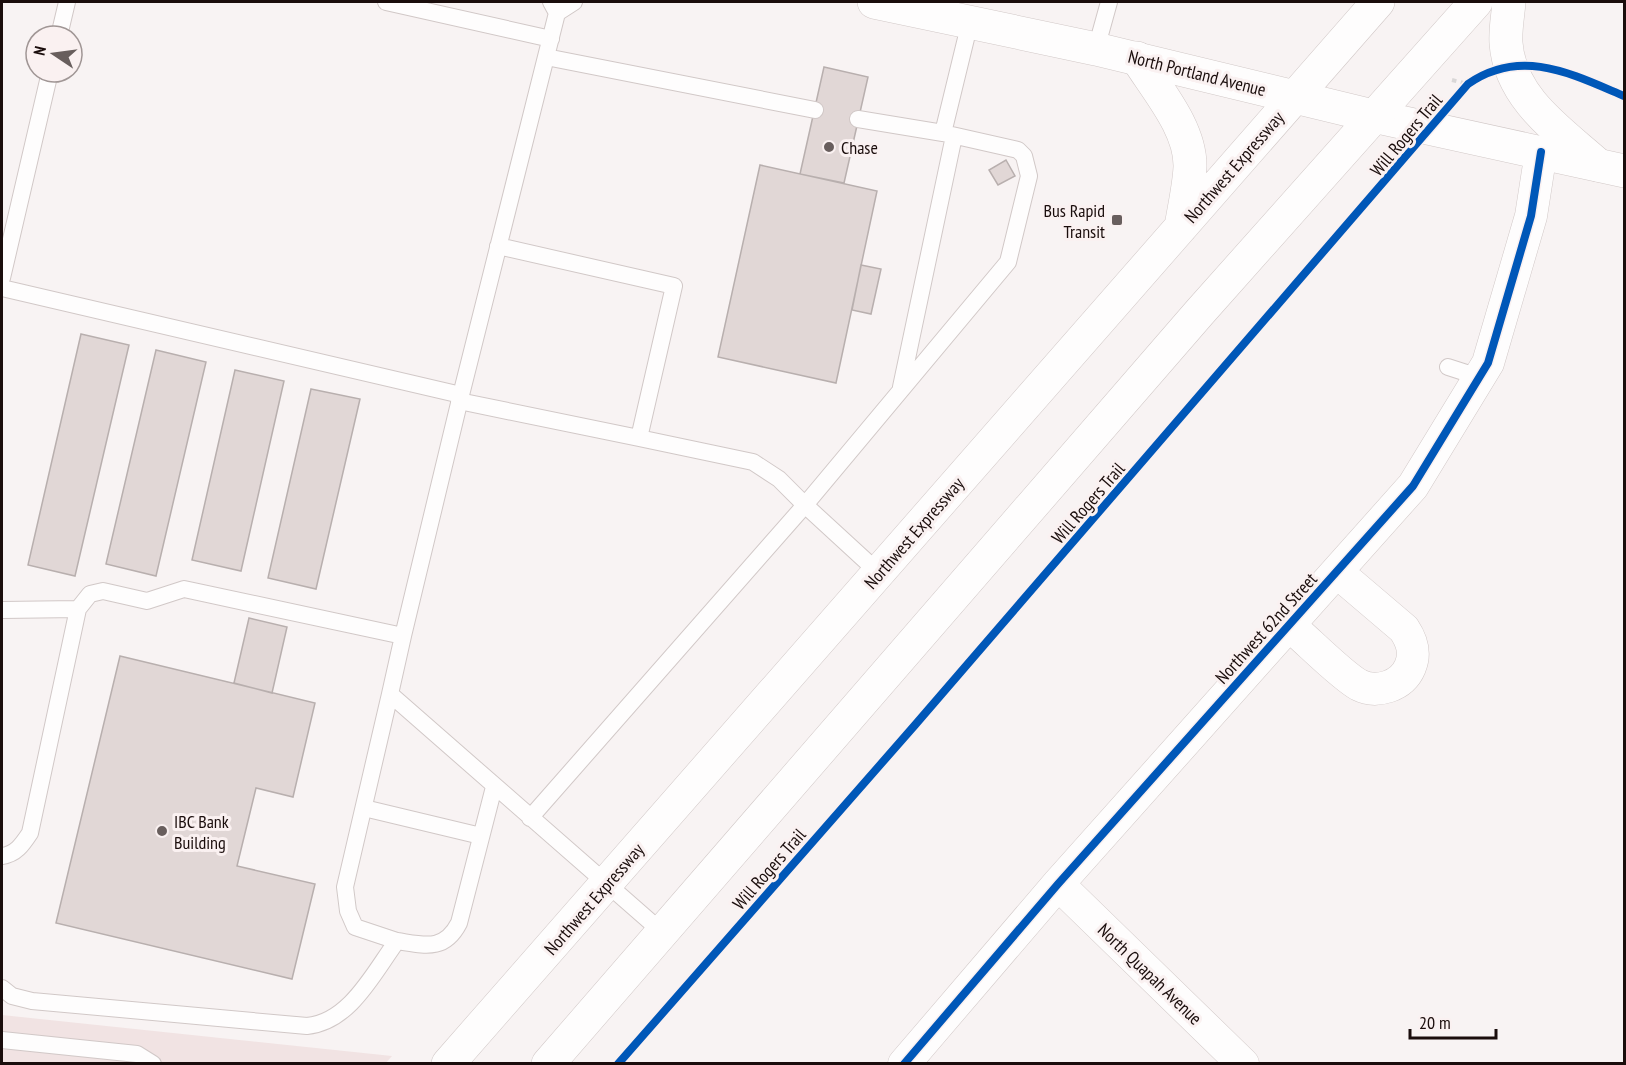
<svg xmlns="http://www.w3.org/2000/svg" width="1626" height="1065" font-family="'PT Sans Narrow',sans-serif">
	<rect width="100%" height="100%" fill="#f8f3f3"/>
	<path fill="#f1e3e3" d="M2 1015 392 1056 385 1064H2Z"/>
	<path fill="#e1d7d6" stroke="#b8afae" stroke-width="1.5" d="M824 67 868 77 844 183 800 174Z
		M1006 160 1015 176 998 185 989 170Z
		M760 165 877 191 836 383 718 357Z
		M861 265 881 269 871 314 852 310Z
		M81 334 129 345 75 576 28 565Z
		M156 350 206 362 156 576 106 564Z
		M235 370 284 381 241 571 192 560Z
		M311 389 360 399 316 589 268 578Z
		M249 618 287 627 272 693 234 683Z
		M120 656 315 703 293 797 256 788 237 866 315 884 292 979 56 923Z"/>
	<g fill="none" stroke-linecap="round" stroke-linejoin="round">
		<g stroke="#d1c8c7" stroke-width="18">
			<path id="lane" d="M386 2 551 39
				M551 2 557 13 574 2
				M59 36 67 2
				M1096 49 1109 2
				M546 57 815 110
				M858 119 943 133
				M498 246 674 286 639 438 753 462 779 479 805 505 530 818
				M2 278 50 72
				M2 288 461 395
				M1448 367 1479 377
				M901 387 954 136
				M459 401 639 438
				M879 573 805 505 1008 262 1029 176 1024 156 1018 150 943 133 970 22
				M2 610 78 609 90 594 103 591 147 601 184 589 403 636 390 694 662 932
				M403 636 461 395 557 13
				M390 694 345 887 348 911 355 927 397 941
				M364 808 481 836
				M2 856C16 854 22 845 30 833L78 609
				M2 988 12 996 32 1001 307 1026C350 1022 374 972 397 941 424 945 444 952 459 923L494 787
				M2 1040 137 1054 153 1064"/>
		</g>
		<g stroke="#d1c8c7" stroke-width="33">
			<path id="street" d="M1289 625C1306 639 1342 676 1359 685 1377 694 1402 686 1410 667 1416 653 1412 641 1404 629L1337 572
				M1058 884 1243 1064
				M904 1064 1058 884 1413 486 1488 363 1531 216 1541 152"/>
		</g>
		<g stroke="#d1c8c7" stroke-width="34">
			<path id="secondary" d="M874 2 1096 49 1373 116 1624 171"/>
		</g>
		<g stroke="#d1c8c7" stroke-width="34">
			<path id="highway" d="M1509 2C1508 15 1505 30 1506 43 1510 99 1560 131 1598 165
				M1137 58C1156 89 1191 128 1190 167 1189 187 1184 208 1181 227
				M448 1064 1378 2
				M548 1064 1199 313 1476 2"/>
		</g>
		<path stroke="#d9d7d7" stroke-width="4" stroke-dasharray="4.5 4.5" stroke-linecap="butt" d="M1452 80 1468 84"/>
		<use href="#lane" stroke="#fefdfd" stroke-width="16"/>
		<use href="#street" stroke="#fefdfd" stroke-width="32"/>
		<use href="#secondary" stroke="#fefdfd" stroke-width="33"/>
		<use href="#highway" stroke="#fefdfd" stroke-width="33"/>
		<g stroke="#faf1f1" stroke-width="11">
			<path id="cycleway" d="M618 1064 915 725 1468 84C1521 47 1572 74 1624 96
				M904 1064 1058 884 1413 486 1488 363 1531 216 1541 152"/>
		</g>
		<use href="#cycleway" stroke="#0057b8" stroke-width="8"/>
	</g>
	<g fill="#685e5d" stroke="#faf1f1" stroke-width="2">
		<circle cx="829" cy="147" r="6"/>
		<rect x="1111" y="214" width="12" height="12" rx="3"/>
		<circle cx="162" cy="831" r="6"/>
	</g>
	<g text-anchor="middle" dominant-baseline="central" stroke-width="6" stroke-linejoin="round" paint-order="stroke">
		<g font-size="18" fill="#1a0d0c" stroke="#faf1f1">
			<text transform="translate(1197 73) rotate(14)">North Portland Avenue</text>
			<text transform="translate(1406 135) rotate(-50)">Will Rogers Trail</text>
			<text transform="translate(1234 167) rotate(-49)">Northwest Expressway</text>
			<text transform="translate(1088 503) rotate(-49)">Will Rogers Trail</text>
			<text transform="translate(914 533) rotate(-49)">Northwest Expressway</text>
			<text transform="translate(1266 628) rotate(-48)">Northwest 62nd Street</text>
			<text transform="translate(769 869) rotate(-49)">Will Rogers Trail</text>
			<text transform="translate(594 899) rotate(-49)">Northwest Expressway</text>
			<text transform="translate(1150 974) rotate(44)">North Quapah Avenue</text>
		</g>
		<g font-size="18" fill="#1a0d0c" stroke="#faf1f1" text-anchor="start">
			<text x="841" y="147">Chase</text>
			<text x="1105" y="210" text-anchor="end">Bus Rapid<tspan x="1105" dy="21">Transit</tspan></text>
			<text x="174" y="821">IBC Bank<tspan x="174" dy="21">Building</tspan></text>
		</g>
	</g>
	<rect width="1626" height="1065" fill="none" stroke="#1a0d0c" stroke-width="6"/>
	<g transform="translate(54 54) rotate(283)"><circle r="28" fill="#faf1f1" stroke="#a09695" stroke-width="1.5"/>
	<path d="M0-4.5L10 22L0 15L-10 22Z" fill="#685e5d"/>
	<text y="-9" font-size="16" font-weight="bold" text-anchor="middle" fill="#1a0d0c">N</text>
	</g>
	<path d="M1410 1029v9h86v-9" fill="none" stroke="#1a0d0c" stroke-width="3"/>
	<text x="1419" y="1029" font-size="18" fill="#1a0d0c" stroke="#faf1f1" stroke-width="4.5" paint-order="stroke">20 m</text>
</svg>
